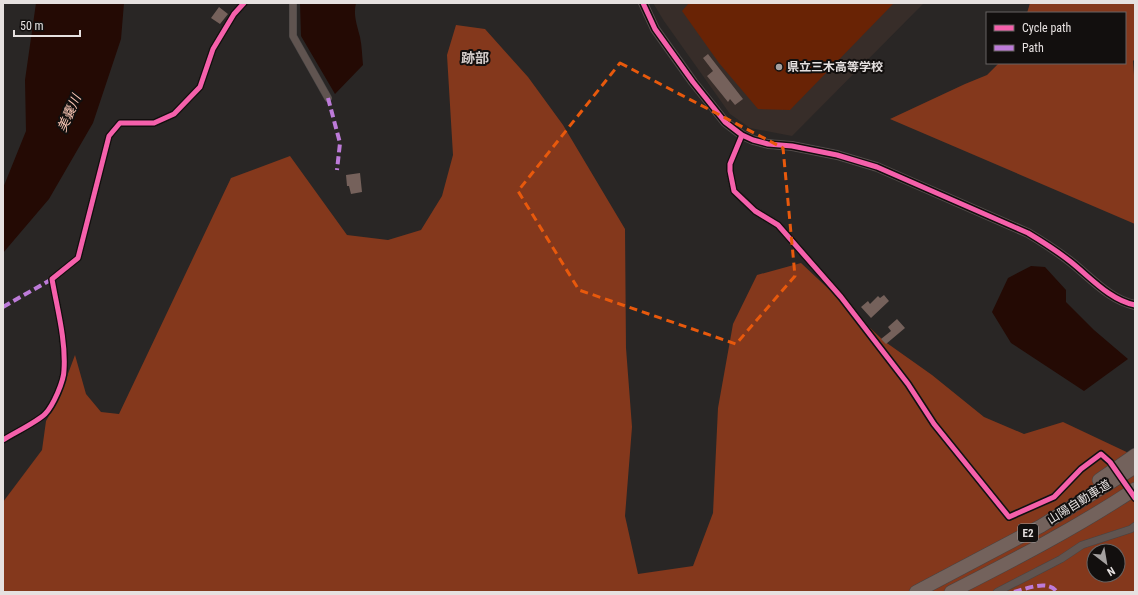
<svg xmlns="http://www.w3.org/2000/svg" width="1138" height="595" font-family="'Roboto Condensed','Noto Sans JP',sans-serif">
	<rect width="100%" height="100%" fill="#292625"/>
	<path fill="#372d29" d="M653 3H924L792 136 750 128 730 114 664 21Z"/>
	<path fill="#692305" d="M689 3H894L790 110 758 109 719 63 682 11Z"/>
	<path fill="#84381c" fill-rule="evenodd" d="M1030 3H1135V59L1133 61 1135 89V224L890 119 965 84 987 75 999 63H1125V13H1027Z
		M456 25 485 29 528 77 563 125 625 229 626 348 632 427 625 516 638 574 693 566 713 513 718 408 733 324 757 275 801 263 884 341 932 375 984 417 1024 434 1063 422 1135 456V592H3V502L42 450 46 421 59 398 75 355 86 394 101 412 119 414 231 178 290 156 347 235 388 240 421 230 442 196 453 155 447 55ZM1094 551H1118V575H1094Z"/>
	<path fill="#240a04" d="M36 3H124L121 39 93 123 49 199 3 253V188L26 131 25 80Z
		M300 3H356C353 15 357 25 360 37 362 46 362 56 363 65L335 94 301 36Z
		M1031 266 1045 267 1066 290V302L1094 330 1128 359 1084 391 1011 343 992 312 1008 278Z"/>
	<path fill="#75615b" d="M219 7 228 14 220 24 211 18Z
		M708 54 743 99 735 105 730 99 728 102 707 76 713 71 703 58Z
		M360 173 362 192 351 194 349 186H347L346 175Z
		M884 295 889 301 871 318 861 307 868 301 870 304 878 296 880 298Z
		M897 319 905 328 886 344 881 339 891 331 888 327Z"/>
	<g fill="none" stroke-linecap="round" stroke-linejoin="round">
		<path stroke="#454241" stroke-width="7" stroke-dasharray="7 3.5" stroke-linecap="butt" d="M1119 475 1135 498"/>
		<g stroke="#464444" stroke-width="8">
			<path id="minor" d="M293 3V36L328 98
				M742 135 730 164V171L734 191 755 211 778 225 841 297 908 384 934 424 1009 517 1054 497 1081 469 1101 454 1110 462
				M3 440C14 433 37 422 45 414 53 406 64 381 64 370 66 340 57 308 52 279L78 258 109 136 120 123H154L174 114 200 87 213 49 234 14 244 3
				M997 592 1061 559 1082 545 1131 529 1135 526"/>
		</g>
		<g stroke="#464444" stroke-width="10">
			<path id="tertiary" d="M643 3 655 29 693 82 725 122 742 135 753 140 768 144 792 146 837 155 877 167 1028 233C1043 242 1057 251 1071 262 1091 278 1110 300 1135 305"/>
		</g>
		<g stroke="#464444" stroke-width="14">
			<path id="motorway" d="M1099 480 1135 455
				M916 592 1041 526 1135 467
				M951 592C1014 560 1076 528 1135 489"/>
		</g>
		<use href="#minor" stroke="#605450" stroke-width="7"/>
		<use href="#tertiary" stroke="#605450" stroke-width="9"/>
		<use href="#motorway" stroke="#73625c" stroke-width="13"/>
		<path stroke="#bd7bd9" stroke-width="4" stroke-dasharray="8 4" stroke-linecap="butt" d="M328 98 340 143 337 170
			M3 307 52 279
			M1014 592C1026 589 1048 579 1057 592"/>
		<g stroke="#120f0e" stroke-width="8">
			<path id="cycleway" d="M643 3 655 29 693 82 725 122 742 135 753 140 768 144 792 146 837 155 877 167 1028 233C1043 242 1057 251 1071 262 1091 278 1110 300 1135 305
				M742 135 730 164V171L734 191 755 211 778 225 841 297 908 384 934 424 1009 517 1054 497 1081 469 1101 454 1110 462 1135 498
				M3 440C14 433 37 422 45 414 53 406 64 381 64 370 66 340 57 308 52 279L78 258 109 136 120 123H154L174 114 200 87 213 49 234 14 244 3"/>
		</g>
		<use href="#cycleway" stroke="#f560ab" stroke-width="5"/>
	</g>
	<path fill="none" stroke="#e8590c" stroke-width="3" stroke-dasharray="8 5" stroke-linejoin="round" d="M620 63 783 148 795 276 736 344 579 290 518 191Z"/>
	<circle fill="#a4a09f" stroke="#120f0e" stroke-width="1.5" cx="779" cy="67" r="4"/>
	<g text-anchor="middle" dominant-baseline="central" stroke-width="4" stroke-linejoin="round" paint-order="stroke">
		<rect fill="#120f0e" stroke="#a6a2a1" stroke-width="1" x="1018" y="524" width="20" height="18" rx="3"/>
		<g font-size="11" font-weight="bold" fill="#e6e1e0">
			<text x="1028" y="533">E2</text>
		</g>
		<g font-size="12" font-weight="bold" fill="#e6e1e0" stroke="#120f0e" text-anchor="start">
			<text x="787" y="67">県立三木高等学校</text>
		</g>
		<g font-size="12" fill="#e6e1e0" stroke="#120f0e">
			<text transform="translate(1079 502) rotate(-32)">山陽自動車道</text>
		</g>
		<g font-size="13" font-style="italic" fill="#fac7b6" stroke="#120f0e">
			<text transform="translate(69 113) rotate(-66)">美嚢川</text>
		</g>
		<g font-size="14" font-weight="bold" fill="#d1c9c6" stroke="#120f0e">
			<text x="475" y="58">跡部</text>
		</g>
	</g>
	<rect width="1138" height="595" fill="none" stroke="#e6e1e0" stroke-width="8"/>
	<rect x="986" y="12" width="140" height="52" fill="#120f0e" stroke="#676362"/>
	<rect x="994" y="25" width="20" height="6" fill="#f560ab" stroke="#676362"/>
	<text x="1022" y="32" font-size="12" fill="#e6e1e0">Cycle path</text>
	<rect x="994" y="45" width="20" height="6" fill="#bd7bd9" stroke="#676362"/>
	<text x="1022" y="52" font-size="12" fill="#e6e1e0">Path</text>
	<g transform="translate(1106 563) rotate(149)"><circle r="19" fill="#120f0e" stroke="#676362"/>
	<path d="M0-3L7 15L0 10L-7 15Z" fill="#a4a09f"/>
	<text y="-6" font-size="11" font-weight="bold" text-anchor="middle" fill="#e6e1e0">N</text>
	</g>
	<path d="M14 30v6h66v-6" fill="none" stroke="#e6e1e0" stroke-width="2"/>
	<text x="20" y="30" font-size="12" fill="#e6e1e0" stroke="#120f0e" stroke-width="3" paint-order="stroke">50 m</text>
</svg>
